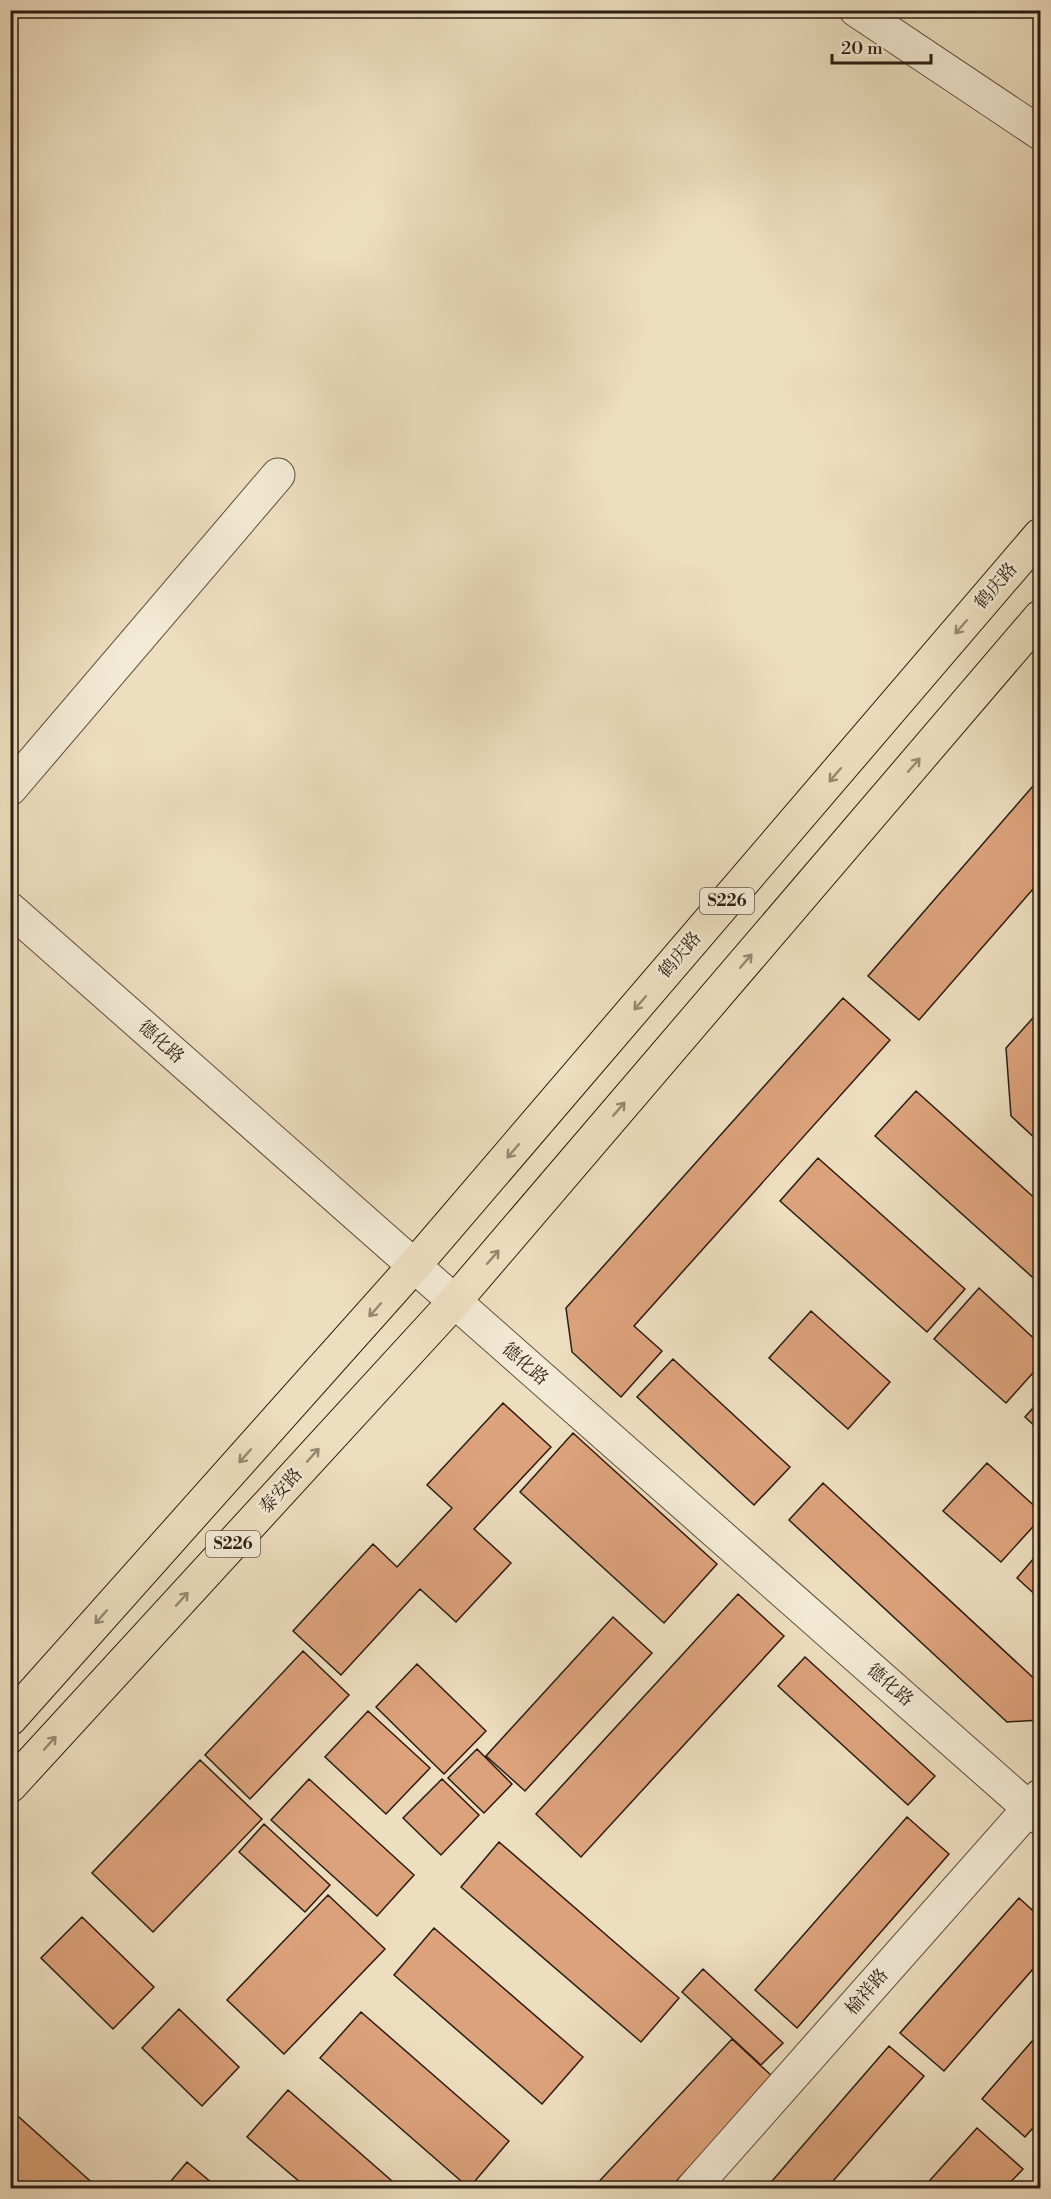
<svg xmlns="http://www.w3.org/2000/svg" width="1051" height="2199" font-family="'Libre Bodoni','Noto Serif SC',serif">
	<rect width="100%" height="100%" fill="#eddebf"/>
	<filter id="stains"><feTurbulence type="fractalNoise" baseFrequency=".00333" numOctaves="4"/><feColorMatrix values="0 0 0 0 .2 0 0 0 0 .09 0 0 0 0 .02 0 0 0 .5 -.17"/></filter>
	<radialGradient id="worn" r=".72"><stop offset=".6" stop-color="#630" stop-opacity="0"/><stop offset="1" stop-color="#630" stop-opacity=".3"/></radialGradient>
	<path fill="#dca27b" stroke="#2c1c12" stroke-width="1.5" d="M1040 778V881L919 1020 868 976Z
		M843 998 890 1040 634 1326 662 1351 621 1397 572 1352 566 1308Z
		M1040 1010V1141L1039 1142 1011 1116 1006 1048Z
		M916 1091 1040 1203V1284L875 1136Z
		M818 1158 965 1289 927 1332 780 1201Z
		M979 1288 1040 1344V1365L1006 1403 934 1339Z
		M811 1311 890 1382 848 1429 769 1358Z
		M673 1359 790 1467 754 1505 637 1397Z
		M1040 1400V1431L1025 1417Z
		M503 1403 551 1447 474 1529 511 1563 456 1622 420 1589 341 1675 293 1631 373 1544 397 1567 452 1508 427 1485Z
		M573 1433 717 1564 664 1623 520 1492Z
		M987 1463 1040 1511V1519L1001 1562 943 1511Z
		M823 1483 1040 1684V1720L1007 1722 789 1520Z
		M1040 1551V1599L1017 1578Z
		M738 1594 784 1636 581 1857 536 1814Z
		M613 1617 652 1653 525 1791 486 1756Z
		M303 1651 349 1695 250 1799 205 1755Z
		M805 1657 935 1776 908 1805 778 1686Z
		M417 1664 486 1731 444 1774 376 1707Z
		M368 1711 430 1768 386 1814 325 1757Z
		M477 1749 512 1784 484 1813 448 1778Z
		M200 1760 262 1819 153 1932 92 1873Z
		M309 1779 414 1875 377 1916 271 1820Z
		M442 1779 479 1815 441 1855 403 1818Z
		M907 1817 949 1854 797 2028 755 1990Z
		M264 1824 330 1885 305 1912 239 1852Z
		M499 1842 679 1998 641 2042 461 1887Z
		M328 1895 385 1949 284 2054 227 2000Z
		M1019 1898 1040 1917V1961L944 2071 900 2033Z
		M82 1917 154 1987 113 2029 41 1958Z
		M434 1928 583 2057 542 2104 394 1975Z
		M703 1969 783 2043 761 2065 682 1992Z
		M179 2009 239 2067 202 2106 142 2048Z
		M361 2012 509 2141 469 2188 320 2058Z
		M1040 2032V2120L1025 2137 982 2099Z
		M732 2039 773 2077 670 2188H593Z
		M889 2046 924 2076 827 2188H766Z
		M288 2090 400 2188H307L247 2137Z
		M10 2109 98 2188H34L29 2184 25 2188H10Z
		M977 2128 1023 2169 1005 2188H923Z
		M187 2162 218 2188H165Z"/>
	<g fill="none" stroke-linecap="round" stroke-linejoin="round">
		<g stroke="#5c4c3d" stroke-width="35">
			<path id="minor" d="M10 789 278 475
				M10 909 1040 1818
				M693 2188 1040 1796"/>
		</g>
		<g stroke="#5c4c3d" stroke-width="35">
			<path id="tertiary" d="M856 10 1040 133"/>
		</g>
		<g stroke="#2c1c12" stroke-width="35">
			<path id="primary" d="M10 1719 414 1266 1040 535
				M10 1786 455 1301 1040 617"/>
		</g>
		<use href="#minor" stroke="#f3ead5" stroke-width="33"/>
		<use href="#tertiary" stroke="#f3ead5" stroke-width="33"/>
		<use href="#primary" stroke="#eddebf" stroke-width="33"/>
	</g>
	<defs><path id="oneway-shaft" d="M-6 0H5M1.5-3L5.5 0L1.5 3" fill="none" stroke-width="1.6" stroke-linecap="round" stroke-linejoin="round" transform="scale(1.5)"/></defs>
	<g stroke="#968771">
		<use href="#oneway-shaft" transform="translate(961 627) rotate(131)"/>
		<use href="#oneway-shaft" transform="translate(914 765) rotate(-49)"/>
		<use href="#oneway-shaft" transform="translate(835 775) rotate(131)"/>
		<use href="#oneway-shaft" transform="translate(746 961) rotate(-49)"/>
		<use href="#oneway-shaft" transform="translate(640 1003) rotate(131)"/>
		<use href="#oneway-shaft" transform="translate(619 1109) rotate(-49)"/>
		<use href="#oneway-shaft" transform="translate(513 1151) rotate(131)"/>
		<use href="#oneway-shaft" transform="translate(493 1257) rotate(-49)"/>
		<use href="#oneway-shaft" transform="translate(375 1310) rotate(132)"/>
		<use href="#oneway-shaft" transform="translate(313 1455) rotate(-48)"/>
		<use href="#oneway-shaft" transform="translate(245 1456) rotate(132)"/>
		<use href="#oneway-shaft" transform="translate(182 1599) rotate(-48)"/>
		<use href="#oneway-shaft" transform="translate(101 1617) rotate(132)"/>
		<use href="#oneway-shaft" transform="translate(50 1743) rotate(-48)"/>
	</g>
	<g text-anchor="middle" dominant-baseline="central" stroke-width="5" stroke-linejoin="round" paint-order="stroke">
		<g fill="#f3ead5" stroke="#685a4c" stroke-width="1.5">
			<rect x="700" y="888" width="54" height="26" rx="4.5"/>
			<rect x="206" y="1531" width="54" height="26" rx="4.5"/>
		</g>
		<g font-size="16" font-weight="bold" fill="#2c1c12">
			<text x="727" y="901">S226</text>
			<text x="233" y="1544">S226</text>
		</g>
		<g font-size="18" fill="#2c1c12" stroke="#f3ead5">
			<text transform="translate(996 586) rotate(-49)">鹤庆路</text>
			<text transform="translate(680 955) rotate(-49)">鹤庆路</text>
			<text transform="translate(161 1042) rotate(42)">德化路</text>
			<text transform="translate(525 1364) rotate(41)">德化路</text>
			<text transform="translate(281 1491) rotate(-48)">泰安路</text>
			<text transform="translate(890 1685) rotate(41)">德化路</text>
			<text transform="translate(867 1992) rotate(-49)">榆祥路</text>
		</g>
	</g>
	<rect width="1051" height="2199" fill="none" stroke="#eddebf" stroke-width="36"/>
	<rect x="12" y="12" width="1027" height="2175" fill="none" stroke="#2c1c12" stroke-width="3"/>
	<rect x="18" y="18" width="1015" height="2163" fill="none" stroke="#2c1c12" stroke-width="1.5"/>
	<path d="M832 54v9h99v-9" fill="none" stroke="#2c1c12" stroke-width="3"/>
	<text x="841" y="54" font-size="18" fill="#2c1c12" stroke="#f3ead5" stroke-width="4.5" paint-order="stroke">20 m</text>
	<rect width="100%" height="100%" filter="url(#stains)"/>
	<rect width="100%" height="100%" fill="url(#worn)"/>
</svg>
